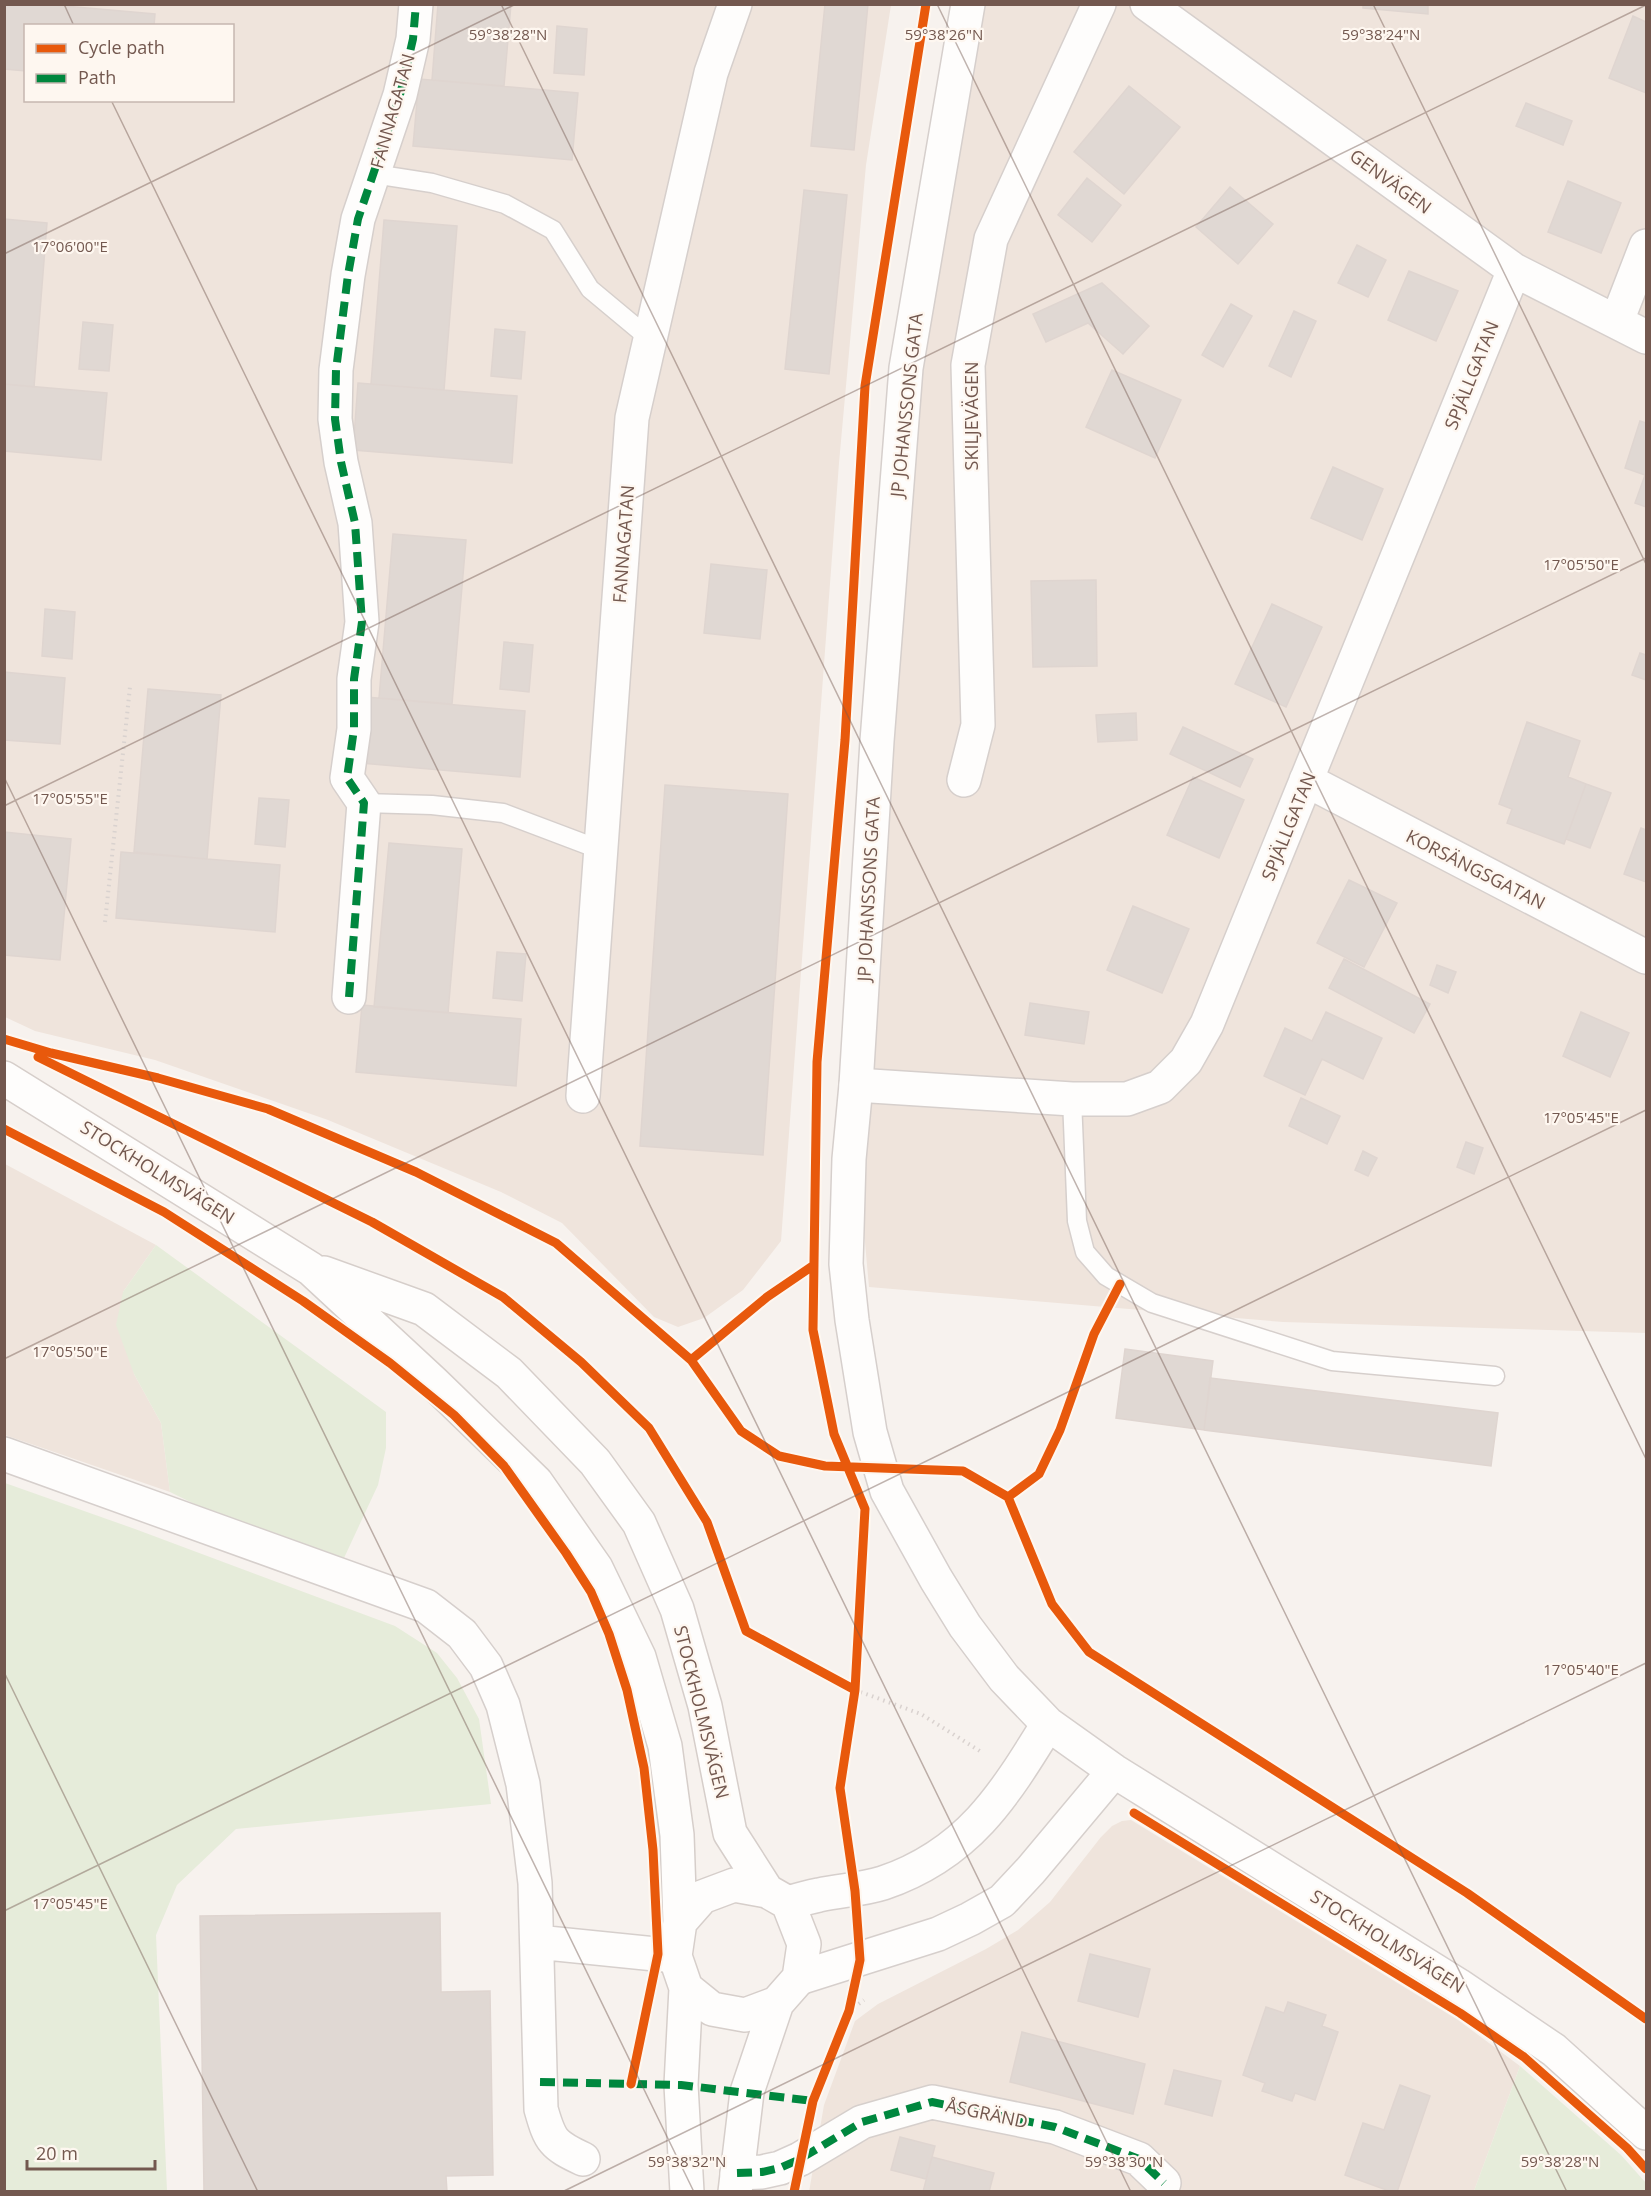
<svg xmlns="http://www.w3.org/2000/svg" width="1651" height="2196" font-family="'Open Sans',sans-serif">
	<rect width="100%" height="100%" fill="#f7f2ee"/>
	<path fill="#efe4dc" fill-rule="evenodd" d="M5 5H891L866 165 839 463 781 1241 743 1290 704 1318 678 1327 654 1317 562 1223 501 1192 328 1120 155 1060 35 1031 5 1017ZM26 26H232V100H26Z
		M971 5H1646V1333L1283 1322 869 1287 857 1154 862 738Z
		M5 1164 156 1245 123 1292 134 1374 161 1423 170 1492 5 1435Z
		M1131 1820 1458 2020 1520 2066 1474 2191 809 2192 824 2105 855 2021 878 2004 986 1949 1018 1930 1050 1902 1101 1837 1112 1826 1122 1821Z"/>
	<path fill="#e6ecda" d="M156 1245 386 1412V1448L378 1485 344 1558 215 1514 170 1492 161 1423 134 1374 116 1325 123 1292Z
		M5 1483 135 1529 395 1626 437 1653 457 1678 479 1719 491 1804 236 1829 177 1885 156 1935 167 2191H5Z
		M1520 2066 1621 2155 1646 2183V2191H1474Z"/>
	<path fill="#e0d8d3" stroke="#dfd5d0" stroke-width="1.5" d="M4 4H42L155 14 154 26H26V71L4 69Z
		M438 4H511L504 86 432 80Z
		M825 4H868L854 150 811 146Z
		M1363 4H1428V14L1363 8Z
		M1633 16 1646 22V93L1609 78Z
		M557 26 587 29 584 75 554 73Z
		M419 79 578 93 572 160 413 146Z
		M1129 86 1180 127 1124 194 1074 152Z
		M1526 103 1572 121 1563 145 1516 126Z
		M1087 178 1121 205 1092 242 1058 215Z
		M1568 181 1621 203 1601 253 1548 232Z
		M1230 187 1273 224 1238 264 1196 227Z
		M804 190 847 195 829 374 785 369Z
		M4 219 47 223 34 387 4 384Z
		M384 220 457 226 444 390 371 384Z
		M1357 245 1386 260 1368 297 1338 283Z
		M1409 271 1458 291 1436 341 1388 320Z
		M1102 283 1149 326 1123 354 1088 323 1046 342 1033 314Z
		M1231 304 1252 316 1223 367 1202 355Z
		M1294 311 1316 321 1291 377 1269 366Z
		M83 322 113 325 109 371 79 369Z
		M495 329 525 332 521 379 491 376Z
		M1112 370 1181 400 1155 458 1086 427Z
		M358 383 517 396 512 463 353 450Z
		M4 384 107 393 101 460 4 451Z
		M1640 421 1646 423V507L1635 503 1645 475 1625 468Z
		M1333 467 1383 489 1362 540 1311 518Z
		M393 534 466 540 452 704 379 698Z
		M711 564 767 570 760 639 704 633Z
		M1096 580 1097 666 1033 667 1031 581Z
		M1272 604 1322 627 1286 707 1235 684Z
		M45 609 75 612 72 659 42 656Z
		M504 642 533 645 529 692 500 689Z
		M1640 653 1646 655V680L1632 675Z
		M4 672 65 678 60 744 4 740Z
		M148 689 221 695 207 859 134 852Z
		M366 697 525 711 520 777 361 763Z
		M1136 713 1137 740 1098 742 1096 715Z
		M1527 722 1580 741 1568 777 1586 784 1564 844 1507 823 1512 809 1499 804Z
		M1183 727 1253 759 1240 787 1170 754Z
		M1193 777 1244 800 1219 858 1167 835Z
		M1586 784 1611 793 1590 848 1566 839Z
		M665 785 788 794 763 1155 640 1146Z
		M259 798 289 800 285 847 255 844Z
		M1641 828 1646 830V882L1624 874Z
		M4 832 71 839 60 960 4 955Z
		M389 843 462 849 448 1013 374 1007Z
		M121 852 280 865 275 932 116 918Z
		M1349 880 1397 903 1364 967 1317 943Z
		M1133 906 1189 929 1162 993 1107 970Z
		M497 952 526 954 522 1001 493 998Z
		M1344 959 1430 1004 1414 1033 1329 988Z
		M1437 965 1456 972 1448 993 1430 985Z
		M1030 1003 1089 1012 1084 1044 1025 1035Z
		M362 1005 521 1019 516 1086 356 1072Z
		M1326 1012 1382 1038 1363 1079 1322 1059 1305 1095 1264 1076 1285 1028 1312 1041Z
		M1581 1012 1629 1033 1610 1077 1563 1056Z
		M1301 1098 1340 1116 1327 1144 1289 1126Z
		M1466 1142 1483 1148 1474 1174 1457 1167Z
		M1363 1151 1377 1158 1368 1176 1355 1170Z
		M1125 1349 1213 1361 1204 1430 1116 1418Z
		M1210 1378 1498 1413 1491 1466 1204 1430Z
		M440 1913 441 1992 490 1991 493 2175 446 2176 447 2192H204L200 1916Z
		M1090 1954 1150 1969 1138 2017 1078 2001Z
		M1288 2002 1326 2015 1322 2026 1338 2032 1315 2100 1295 2093 1292 2101 1262 2091 1265 2083 1243 2075 1266 2007 1284 2013Z
		M1022 2032 1145 2064 1133 2114 1010 2082Z
		M1174 2070 1221 2081 1212 2116 1165 2104Z
		M1400 2085 1430 2096 1397 2192H1392L1345 2175 1363 2123 1384 2130Z
		M900 2137 935 2146 926 2179 891 2170Z
		M932 2157 994 2173 989 2192H923Z"/>
	<g fill="none" stroke-linecap="round" stroke-linejoin="round">
		<g stroke="#d6cfcc" stroke-width="21">
			<path id="service" d="M374 174 432 183 505 204 553 230 590 289 650 339
				M364 803 432 805 503 813 601 850
				M1072 1099 1077 1221 1085 1252 1106 1276 1152 1303 1332 1361 1495 1376"/>
		</g>
		<g stroke="#d6cfcc" stroke-width="36">
			<path id="minor" d="M1147 4 1514 270 1646 337
				M1617 321 1646 246
				M964 780 978 725 968 365 991 239 1099 4
				M1306 780 1646 957
				M349 997 364 803 347 778 354 729V679L362 622 355 523 341 462 335 419 336 370 348 275 358 219 400 95 413 39 416 4
				M856 1085 1072 1099H1127L1160 1087 1186 1061 1207 1024 1514 270
				M583 1096 632 418 711 73 735 4
				M4 1454 426 1606 462 1634 486 1666 503 1705 523 1784 535 1883 541 2109C550 2141 553 2145 583 2159
				M537 1942 675 1956
				M737 2173 762 2172 780 2168 800 2159 862 2122 932 2102 1055 2127 1139 2159 1164 2183"/>
		</g>
		<g stroke="#d6cfcc" stroke-width="36">
			<path id="tertiary" d="M968 4 906 368 877 741 856 1085 849 1159 846 1264 852 1320 870 1432 887 1491 936 1579 965 1626 1004 1678 1048 1724 1114 1771 1458 1985 1554 2050 1646 2133
				M788 1903C798 1900 809 1897 819 1895 841 1890 861 1890 883 1883 968 1854 1003 1797 1048 1724
				M799 1978 938 1934 970 1919 1002 1901 1031 1870 1114 1771"/>
		</g>
		<g stroke="#d6ceca" stroke-width="36">
			<path id="secondary" d="M4 1078 311 1269 433 1382 536 1482 596 1568 639 1657 665 1746 677 1835 680 1922
				M324 1273 424 1309 509 1373 595 1462 639 1523 677 1609 705 1706 730 1833 767 1891
				M734 1885 767 1891 788 1903 804 1944 799 1978 777 2003 745 2015 712 2009 686 1988 675 1956 680 1922 702 1897Z
				M686 1988 681 2085 687 2192
				M735 2192 747 2092 777 2003"/>
		</g>
		<path stroke="#d9d2cf" stroke-width="4" stroke-dasharray="1.5 4.5" stroke-linecap="butt" d="M105 922 130 687
			M855 1690 921 1714 983 1753
			M849 2011 864 2000"/>
		<use href="#service" stroke="#fefdfc" stroke-width="18"/>
		<use href="#minor" stroke="#fefdfc" stroke-width="33"/>
		<use href="#tertiary" stroke="#fefdfc" stroke-width="33"/>
		<use href="#secondary" stroke="#fefdfc" stroke-width="33"/>
		<path stroke="#00873e" stroke-width="8" stroke-dasharray="15 8" stroke-linecap="butt" d="M349 997 364 803 347 778 354 729V679L362 622 355 523 341 462 335 419 336 370 348 275 358 219 400 95 413 39 416 4
			M540 2082 681 2085 813 2101
			M737 2173 762 2172 780 2168 800 2159 862 2122 932 2102 1055 2127 1139 2159 1164 2183"/>
		<g stroke="#fef7f0" stroke-width="13">
			<path id="cycleway" d="M4 1039 51 1053 158 1078 268 1109 416 1172 556 1243 691 1360 741 1431 779 1456 825 1466 963 1471 1008 1497 1052 1604 1089 1652 1467 1893 1646 2019
				M38 1057 372 1222 503 1297 581 1362 649 1428 707 1522 746 1631 855 1690 840 1788 855 1891 860 1960 849 2011 813 2101 794 2192
				M4 1129 164 1212 303 1301 390 1363 454 1415 504 1466 566 1553 591 1592 609 1634 627 1690 644 1768 653 1850 658 1954 631 2084
				M691 1360 767 1297 814 1265
				M1008 1497 1039 1474 1060 1430 1094 1334 1120 1284
				M855 1690 865 1509 834 1434 813 1330 817 1062 845 740 865 386 926 4
				M1134 1813 1460 2013 1524 2057 1627 2148 1646 2169"/>
		</g>
		<use href="#cycleway" stroke="#e8590c" stroke-width="9"/>
	</g>
	<path fill="none" stroke="#73584f" stroke-width="1.5" stroke-opacity="0.45" d="M64 4 74 26M501 4 1567 2192M937 4 1646 1459M1373 4 1646 564M111 100 1131 2192M4 254 516 4M4 777 694 2192M4 806 1646 5M4 1359 1646 558M4 1672 258 2192M4 1911 1646 1110M562 2192 1646 1663"/>
	<g text-anchor="middle" dominant-baseline="central" stroke-width="4.5" stroke-linejoin="round" paint-order="stroke">
		<g font-size="18" fill="#73584f" stroke="#fef7f0">
			<text transform="translate(392 111) rotate(-74)">FANNAGATAN</text>
			<text transform="translate(1391 181) rotate(36)">GENVÄGEN</text>
			<text transform="translate(1471 375) rotate(-68)">SPJÄLLGATAN</text>
			<text transform="translate(906 405) rotate(-84)">JP JOHANSSONS GATA</text>
			<text transform="translate(971 416) rotate(-90)">SKILJEVÄGEN</text>
			<text transform="translate(623 544) rotate(-86)">FANNAGATAN</text>
			<text transform="translate(1288 826) rotate(-68)">SPJÄLLGATAN</text>
			<text transform="translate(1476 869) rotate(27)">KORSÄNGSGATAN</text>
			<text transform="translate(868 889) rotate(-87)">JP JOHANSSONS GATA</text>
			<text transform="translate(158 1172) rotate(32)">STOCKHOLMSVÄGEN</text>
			<text transform="translate(702 1712) rotate(76)">STOCKHOLMSVÄGEN</text>
			<text transform="translate(1388 1941) rotate(32)">STOCKHOLMSVÄGEN</text>
			<text transform="translate(987 2113) rotate(12)">ÅSGRÄND</text>
		</g>
	</g>
	<g font-size="15" text-anchor="middle" fill="#73584f" stroke="#fef7f0" stroke-width="4.5" stroke-linejoin="round" paint-order="stroke">
		<text x="508" y="40">59°38'28"N</text>
		<text x="944" y="40">59°38'26"N</text>
		<text x="1381" y="40">59°38'24"N</text>
		<text x="70" y="252">17°06'00"E</text>
		<text x="1581" y="570">17°05'50"E</text>
		<text x="70" y="804">17°05'55"E</text>
		<text x="1581" y="1123">17°05'45"E</text>
		<text x="70" y="1357">17°05'50"E</text>
		<text x="1581" y="1675">17°05'40"E</text>
		<text x="70" y="1909">17°05'45"E</text>
		<text x="687" y="2167">59°38'32"N</text>
		<text x="1124" y="2167">59°38'30"N</text>
		<text x="1560" y="2167">59°38'28"N</text>
	</g>
	<rect width="1651" height="2196" fill="none" stroke="#73584f" stroke-width="12"/>
	<rect x="24" y="24" width="210" height="78" fill="#fef7f0" stroke="#c6b7b0" stroke-width="1.5"/>
	<rect x="36" y="44" width="30" height="9" fill="#e8590c" stroke="#c6b7b0" stroke-width="1.5"/>
	<text x="78" y="54" font-size="18" fill="#73584f">Cycle path</text>
	<rect x="36" y="74" width="30" height="9" fill="#00873e" stroke="#c6b7b0" stroke-width="1.5"/>
	<text x="78" y="84" font-size="18" fill="#73584f">Path</text>
	<path d="M27 2160v9h128v-9" fill="none" stroke="#73584f" stroke-width="3"/>
	<text x="36" y="2160" font-size="18" fill="#73584f" stroke="#fef7f0" stroke-width="4.5" paint-order="stroke">20 m</text>
</svg>
